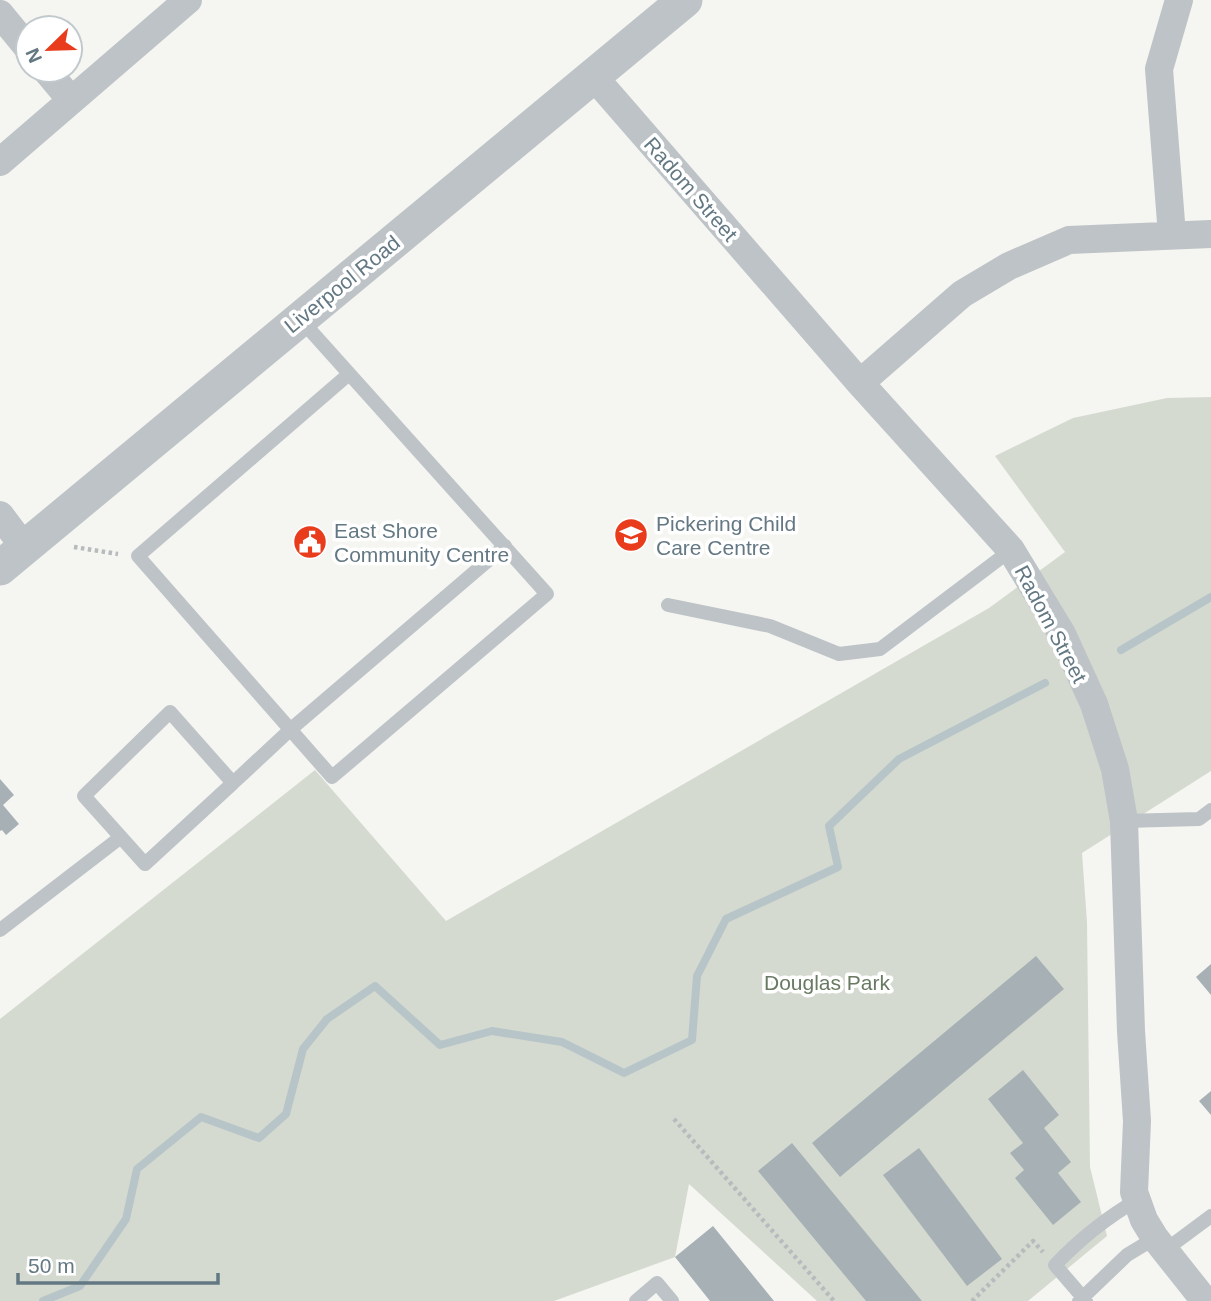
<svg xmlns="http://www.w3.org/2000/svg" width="1211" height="1301" font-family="Arial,sans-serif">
	<rect width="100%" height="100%" fill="#f5f5f1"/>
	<path fill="#d5dad0" d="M1211 397V771L1082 853 1087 922 1090 1167 1107 1236 1028 1301H817L689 1184 675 1257 554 1301H0V1019L315 770 446 921 989 608 1065 552 995 456 1073 418 1167 398Z"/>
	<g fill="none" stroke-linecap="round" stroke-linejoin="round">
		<path stroke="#b7c5c9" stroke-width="8" d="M1121 650 1211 597
			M43 1301 80 1286 126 1219 137 1169 201 1117 259 1138 286 1114 303 1049 327 1019 375 986 440 1045 492 1031 562 1042 624 1073 692 1040 697 976 726 919 838 867 829 826 899 759 1045 683"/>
	</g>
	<path fill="#a7b1b5" d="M0 779 14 795 3 805 19 824 6 835 2 830 0 831Z
		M1036 956 1064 989 840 1177 812 1143Z
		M1211 964V995L1196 977Z
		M1023 1070 1059 1115 1044 1128 1071 1162 1058 1173 1081 1202 1053 1225 1015 1178 1024 1170 1010 1153 1023 1143 988 1099Z
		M1211 1091V1115L1199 1101Z
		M792 1143 922 1301H866L758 1171Z
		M919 1148 1002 1259 967 1286 883 1175Z
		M713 1226 774 1301H710L675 1257Z"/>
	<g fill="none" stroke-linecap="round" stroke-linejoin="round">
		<path stroke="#b7bbbd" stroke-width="4.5" stroke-dasharray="3.5 3.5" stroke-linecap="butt" d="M74 547 118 554
			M674 1119 834 1301
			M972 1301 1033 1241 1043 1252"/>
		<path stroke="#bdc3c6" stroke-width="14" d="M301 320 547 594 332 777 138 556 349 374
			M668 605 770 626 839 654 880 649 1011 550
			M170 712 233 783 145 864 84 796Z
			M233 783 291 729 505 546
			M1124 821 1199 819 1211 810
			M0 930 121 837
			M1164 1251 1211 1216
			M636 1301 657 1283 672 1301
			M1079 1301 1127 1255 1155 1238
			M1086 1301 1055 1265C1080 1239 1106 1218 1137 1200"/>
		<path stroke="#bdc3c6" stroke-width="28" d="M0 14 28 48
			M46 70 71 100
			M594 77 860 383 1011 550 1062 634 1094 704 1115 769 1124 821 1131 1031 1137 1121 1134 1192 1144 1220 1155 1238 1205 1301
			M0 162 188 0
			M1172 235 1159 69 1179 0
			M860 383 962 294 1009 266 1069 240 1211 234
			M0 515 24 547"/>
		<path stroke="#bdc3c6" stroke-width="35" d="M0 568 685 0"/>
	</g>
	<defs>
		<g id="school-disc" transform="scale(1.75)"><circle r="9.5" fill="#e93c1d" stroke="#fff"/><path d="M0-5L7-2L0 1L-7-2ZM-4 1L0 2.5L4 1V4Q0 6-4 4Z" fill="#fff"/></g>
		<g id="civic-disc" transform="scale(1.75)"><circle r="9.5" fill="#e93c1d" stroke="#fff"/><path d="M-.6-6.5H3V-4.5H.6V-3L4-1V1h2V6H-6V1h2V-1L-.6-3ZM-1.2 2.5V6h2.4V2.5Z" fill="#fff"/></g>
	</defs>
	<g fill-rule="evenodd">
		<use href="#school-disc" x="631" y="535"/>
		<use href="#civic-disc" x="310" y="542"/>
	</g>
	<g text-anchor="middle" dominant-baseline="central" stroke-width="7" stroke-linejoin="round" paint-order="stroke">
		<g font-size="21" fill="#637883" stroke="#fff">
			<text transform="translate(691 189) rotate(49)">Radom Street</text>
			<text transform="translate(342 284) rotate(-39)">Liverpool Road</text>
			<text transform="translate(1051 624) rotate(62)">Radom Street</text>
		</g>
		<g font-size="21" fill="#637883" stroke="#fff" text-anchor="start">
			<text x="656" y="523">Pickering Child<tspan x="656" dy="24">Care Centre</tspan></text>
			<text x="334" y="530">East Shore<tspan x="334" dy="24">Community Centre</tspan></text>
		</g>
		<g font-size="21" fill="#697a62" stroke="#fff">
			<text x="827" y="982">Douglas Park</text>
		</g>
	</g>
	<g transform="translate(49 49) rotate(247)"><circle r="33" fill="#ffffff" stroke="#c1c9cd" stroke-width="2"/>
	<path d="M0-5L12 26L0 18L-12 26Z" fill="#e93c1d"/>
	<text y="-10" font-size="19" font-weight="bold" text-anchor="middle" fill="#637883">N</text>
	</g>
	<path d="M18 1273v10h200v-10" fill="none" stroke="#637883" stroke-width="3.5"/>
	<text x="28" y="1273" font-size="21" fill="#637883" stroke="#ffffff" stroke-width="5" paint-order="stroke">50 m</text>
</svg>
